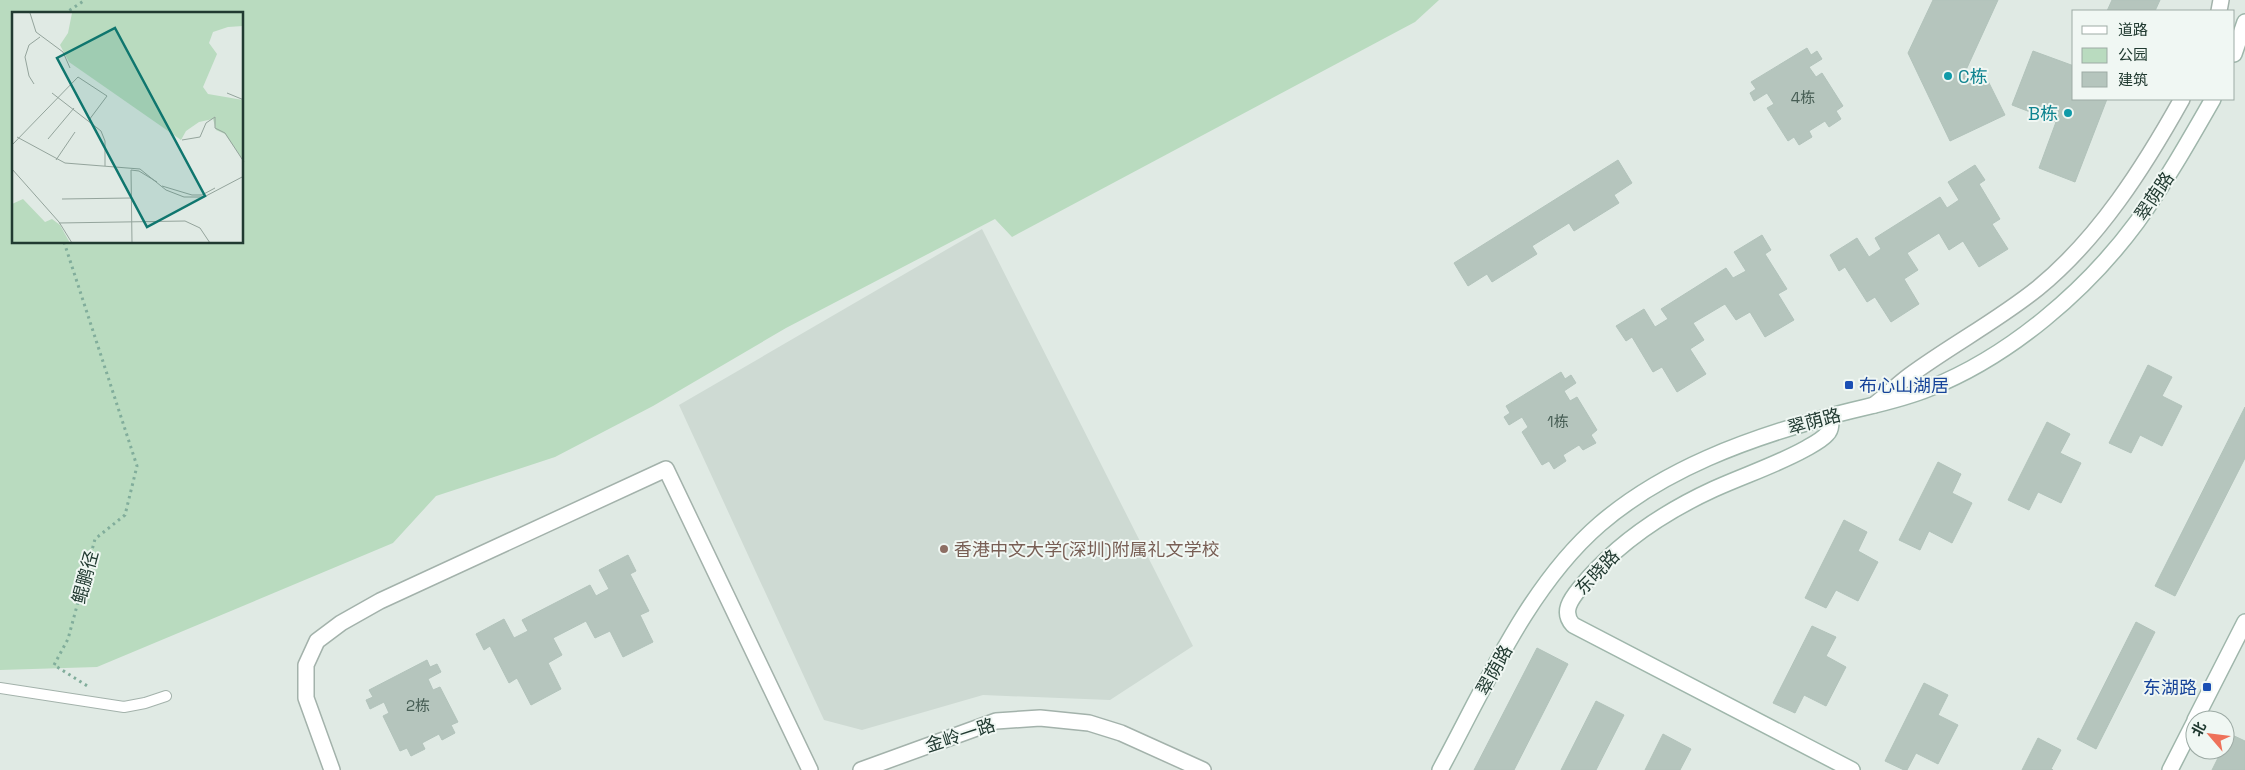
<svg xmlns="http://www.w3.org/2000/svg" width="2245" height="770" font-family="'Space Grotesk','Noto Sans SC',sans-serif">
	<rect width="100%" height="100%" fill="#e0eae4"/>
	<path fill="#cedad3" d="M982 229 1193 646 1110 700 983 695 862 730 824 720 679 405Z"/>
	<path fill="#b9dbbf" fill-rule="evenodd" d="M0 0H1439L1415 22 1012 237 995 219 786 328 653 406 555 457 436 496 393 543 97 667 0 670ZM14 14H242V242H14Z"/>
	<path fill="#b5c5bd" stroke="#b2c3bb" d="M1933 0H1998L1966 70 1988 81 2005 115 1950 141 1908 53Z
		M2112 0H2160L2155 11H2107Z
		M1807 48 1811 55 1817 51 1822 59 1809 67 1816 77 1822 73 1843 106 1836 111 1841 119 1829 127 1825 121 1809 131 1812 137 1799 145 1794 137 1788 141 1767 108 1774 104 1767 93 1754 101 1750 93 1756 89 1751 82Z
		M2033 51 2074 66V99H2107L2075 182 2039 168 2056 122 2012 105Z
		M1618 160 1632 183 1614 195 1619 203 1574 231 1569 223 1532 246 1537 254 1492 282 1487 274 1468 286 1454 263Z
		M1975 165 1985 180 1979 184 2000 219 1992 224 2008 249 1979 267 1963 241 1949 250 1939 233 1907 253 1918 270 1904 279 1919 304 1891 322 1875 297 1867 302 1845 267 1839 271 1830 255 1857 238 1869 257 1881 249 1875 238 1940 197 1947 208 1959 200 1948 182Z
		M1762 235 1771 250 1765 254 1787 289 1778 294 1794 320 1765 337 1750 312 1736 320 1725 304 1693 323 1704 340 1690 349 1706 374 1677 392 1662 367 1653 372 1632 337 1626 341 1616 326 1644 309 1655 327 1668 319 1661 309 1726 268 1733 278 1746 271 1734 252Z
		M2148 365 2172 377 2162 396 2182 406 2162 446 2140 435 2131 453 2109 443Z
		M1561 372 1565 379 1571 375 1576 383 1564 391 1570 401 1577 397 1597 430 1591 435 1596 443 1583 450 1579 445 1563 455 1566 461 1554 469 1549 461 1542 465 1522 432 1528 427 1522 417 1509 425 1504 417 1510 413 1506 406Z
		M2245 407V458L2175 596 2155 586Z
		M2047 422 2070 434 2060 453 2081 463 2061 503 2038 492 2029 510 2008 500Z
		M1938 462 1961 474 1952 493 1972 503 1952 543 1929 531 1920 550 1899 540Z
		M1844 520 1867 532 1858 551 1878 562 1858 601 1836 590 1826 608 1805 598Z
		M628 555 636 571 630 574 649 611 640 615 653 642 623 657 610 631 595 638 586 621 553 638 562 655 548 663 561 689 531 705 517 678 509 683 490 646 484 650 476 634 504 619 514 638 528 631 522 620 590 585 596 596 609 589 599 570Z
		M2136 622 2155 632 2096 749 2077 739Z
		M1812 626 1836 637 1826 656 1846 667 1826 706 1804 695 1795 713 1773 703Z
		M1537 648 1568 664 1514 770H1474Z
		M427 660 430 667 437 664 441 672 428 679 433 690 440 687 458 722 451 725 455 733 442 740 439 734 422 743 425 749 411 756 407 748 400 751 383 716 389 713 384 702 370 709 366 700 373 697 369 690Z
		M1924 683 1948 695 1938 715 1958 725 1938 764 1916 753 1907 770H1904L1885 761Z
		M1596 701 1624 715 1596 770H1561Z
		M1663 734 1691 749 1680 770H1645Z
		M2230 734 2245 741V770H2212L2222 750H2225V745Z
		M2038 738 2061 750 2051 769 2053 770H2022Z"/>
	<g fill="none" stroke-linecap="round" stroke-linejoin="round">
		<g stroke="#a3b2ab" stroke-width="12">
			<path id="lane" d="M0 688 124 707 145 703 166 696"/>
		</g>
		<g stroke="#a3b2ab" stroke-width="18">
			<path id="street" d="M2219 11 2221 0
				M1874 405C1886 396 1897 385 1909 376 1951 345 1997 321 2038 288 2099 238 2144 167 2182 99
				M332 770 306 698V665L317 641 341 623 380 601 666 469 810 770
				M861 770 996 721 1040 718 1089 723 1121 733 1203 770"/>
		</g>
		<g stroke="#9fb6ab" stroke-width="18">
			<path id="secondary" d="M2234 54 2245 22
				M1830 416C1831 422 1832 429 1827 434 1822 440 1812 445 1805 449 1776 465 1745 475 1714 489 1664 512 1615 545 1580 588 1571 599 1561 612 1573 625L1852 770
				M2195 720 2245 622
				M1440 770C1485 687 1528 586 1600 524 1664 469 1747 439 1827 417 1861 407 1897 402 1930 388 2010 356 2086 291 2137 222 2165 183 2189 141 2213 99
				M2170 770 2195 721"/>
		</g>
		<path stroke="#81ad9b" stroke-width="3" stroke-dasharray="2.5 4" stroke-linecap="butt" d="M64 14 85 0
			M64 242 137 466 125 515 95 539 68 639 54 665 89 687"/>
		<use href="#lane" stroke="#fff" stroke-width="10"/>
		<use href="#street" stroke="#fff" stroke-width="15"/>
		<use href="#secondary" stroke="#fff" stroke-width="15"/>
	</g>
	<g fill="#0f9aa8" stroke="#f0f7f3" stroke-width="2">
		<circle cx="1948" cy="76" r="5"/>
		<circle cx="2068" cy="113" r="5"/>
	</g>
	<g fill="#1a4fb4" stroke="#f0f7f3" stroke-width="2">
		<rect x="1844" y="380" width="10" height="10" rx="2.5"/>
		<rect x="2202" y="682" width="10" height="10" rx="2.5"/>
	</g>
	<circle fill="#8d6e63" stroke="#f0f7f3" stroke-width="2" cx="944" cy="549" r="5"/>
	<g text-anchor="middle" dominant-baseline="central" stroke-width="4" stroke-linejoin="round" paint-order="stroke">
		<g font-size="15" fill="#465d54">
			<text x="1803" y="97">4栋</text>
			<text x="1558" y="421">1栋</text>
			<text x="418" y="705">2栋</text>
		</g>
		<g font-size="18" fill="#0d838f" stroke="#f0f7f3" text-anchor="start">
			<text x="1958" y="76">C栋</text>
			<text x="2058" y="113" text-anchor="end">B栋</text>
		</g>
		<g font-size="18" fill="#213a31" stroke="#f0f7f3">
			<text transform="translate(2154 196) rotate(-56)">翠荫路</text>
			<text transform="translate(1814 421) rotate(-15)">翠荫路</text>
			<text transform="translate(1597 572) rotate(-46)">东晓路</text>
			<text transform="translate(85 577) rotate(-75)">鲲鹏径</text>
			<text transform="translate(1494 670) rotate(-61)">翠荫路</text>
			<text transform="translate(960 735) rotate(-18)">金岭一路</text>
		</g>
		<g font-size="18" fill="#164399" stroke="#f0f7f3" text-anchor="start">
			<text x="1859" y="385">布心山湖居</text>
			<text x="2197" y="687" text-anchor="end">东湖路</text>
		</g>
		<g font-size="18" fill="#785e54" stroke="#f0f7f3" text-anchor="start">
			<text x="954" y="549">香港中文大学(深圳)附属礼文学校</text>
		</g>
	</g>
	<g transform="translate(12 12)">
		<rect width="231" height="231" fill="#e0eae4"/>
		<path d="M60 1H231V14L216 15 201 20 197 31 205 42 191 75 196 82 231 88V148L213 122 204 118 201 107 187 110 174 119 169 128 57 50 48 33 56 21ZM11 187 33 210 40 207 48 213 58 231H0V192Z" fill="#b9dbbf"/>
		<path fill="none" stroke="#94a49c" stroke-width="1" d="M18 1 24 20 51 40 58 56M22 72 17 64 13 45 17 33 28 25M40 81 89 119 93 129V154M215 81 232 88M203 105V116L213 121 232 150M5 125 53 151 128 157 154 178 172 185H192L232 164M36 127 62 96M170 128 188 125 194 111 203 105M0 133 66 65 95 84 77 108M44 148 63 120M0 157 47 210 60 231M150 174 180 183H190L203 176M50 187 119 186M47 211 173 209 188 216 198 231M120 231 119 158 127 159 145 170"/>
		<path fill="#0f766e" fill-opacity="0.15" stroke="#0f766e" stroke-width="2.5" d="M103 16 193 184 135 215 45 46Z"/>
		<rect width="231" height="231" fill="none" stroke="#213a31" stroke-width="2.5"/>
	</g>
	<rect x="2072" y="10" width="162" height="90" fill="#f0f7f3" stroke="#9daba5"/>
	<rect x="2082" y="26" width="25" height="8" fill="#ffffff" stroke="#9daba5"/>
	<text x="2118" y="35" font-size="15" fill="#213a31">道路</text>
	<rect x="2082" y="48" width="25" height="15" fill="#b9dbbf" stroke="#9daba5"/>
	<text x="2118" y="60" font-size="15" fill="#213a31">公园</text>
	<rect x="2082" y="72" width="25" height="15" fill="#b5c5bd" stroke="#9daba5"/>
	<text x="2118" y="85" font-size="15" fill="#213a31">建筑</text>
	<g transform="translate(2210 735) rotate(298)"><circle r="24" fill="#f0f7f3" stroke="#9daba5"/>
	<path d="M0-4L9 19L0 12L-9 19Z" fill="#ee715a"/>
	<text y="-8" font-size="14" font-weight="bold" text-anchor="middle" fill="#213a31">北</text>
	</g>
</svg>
